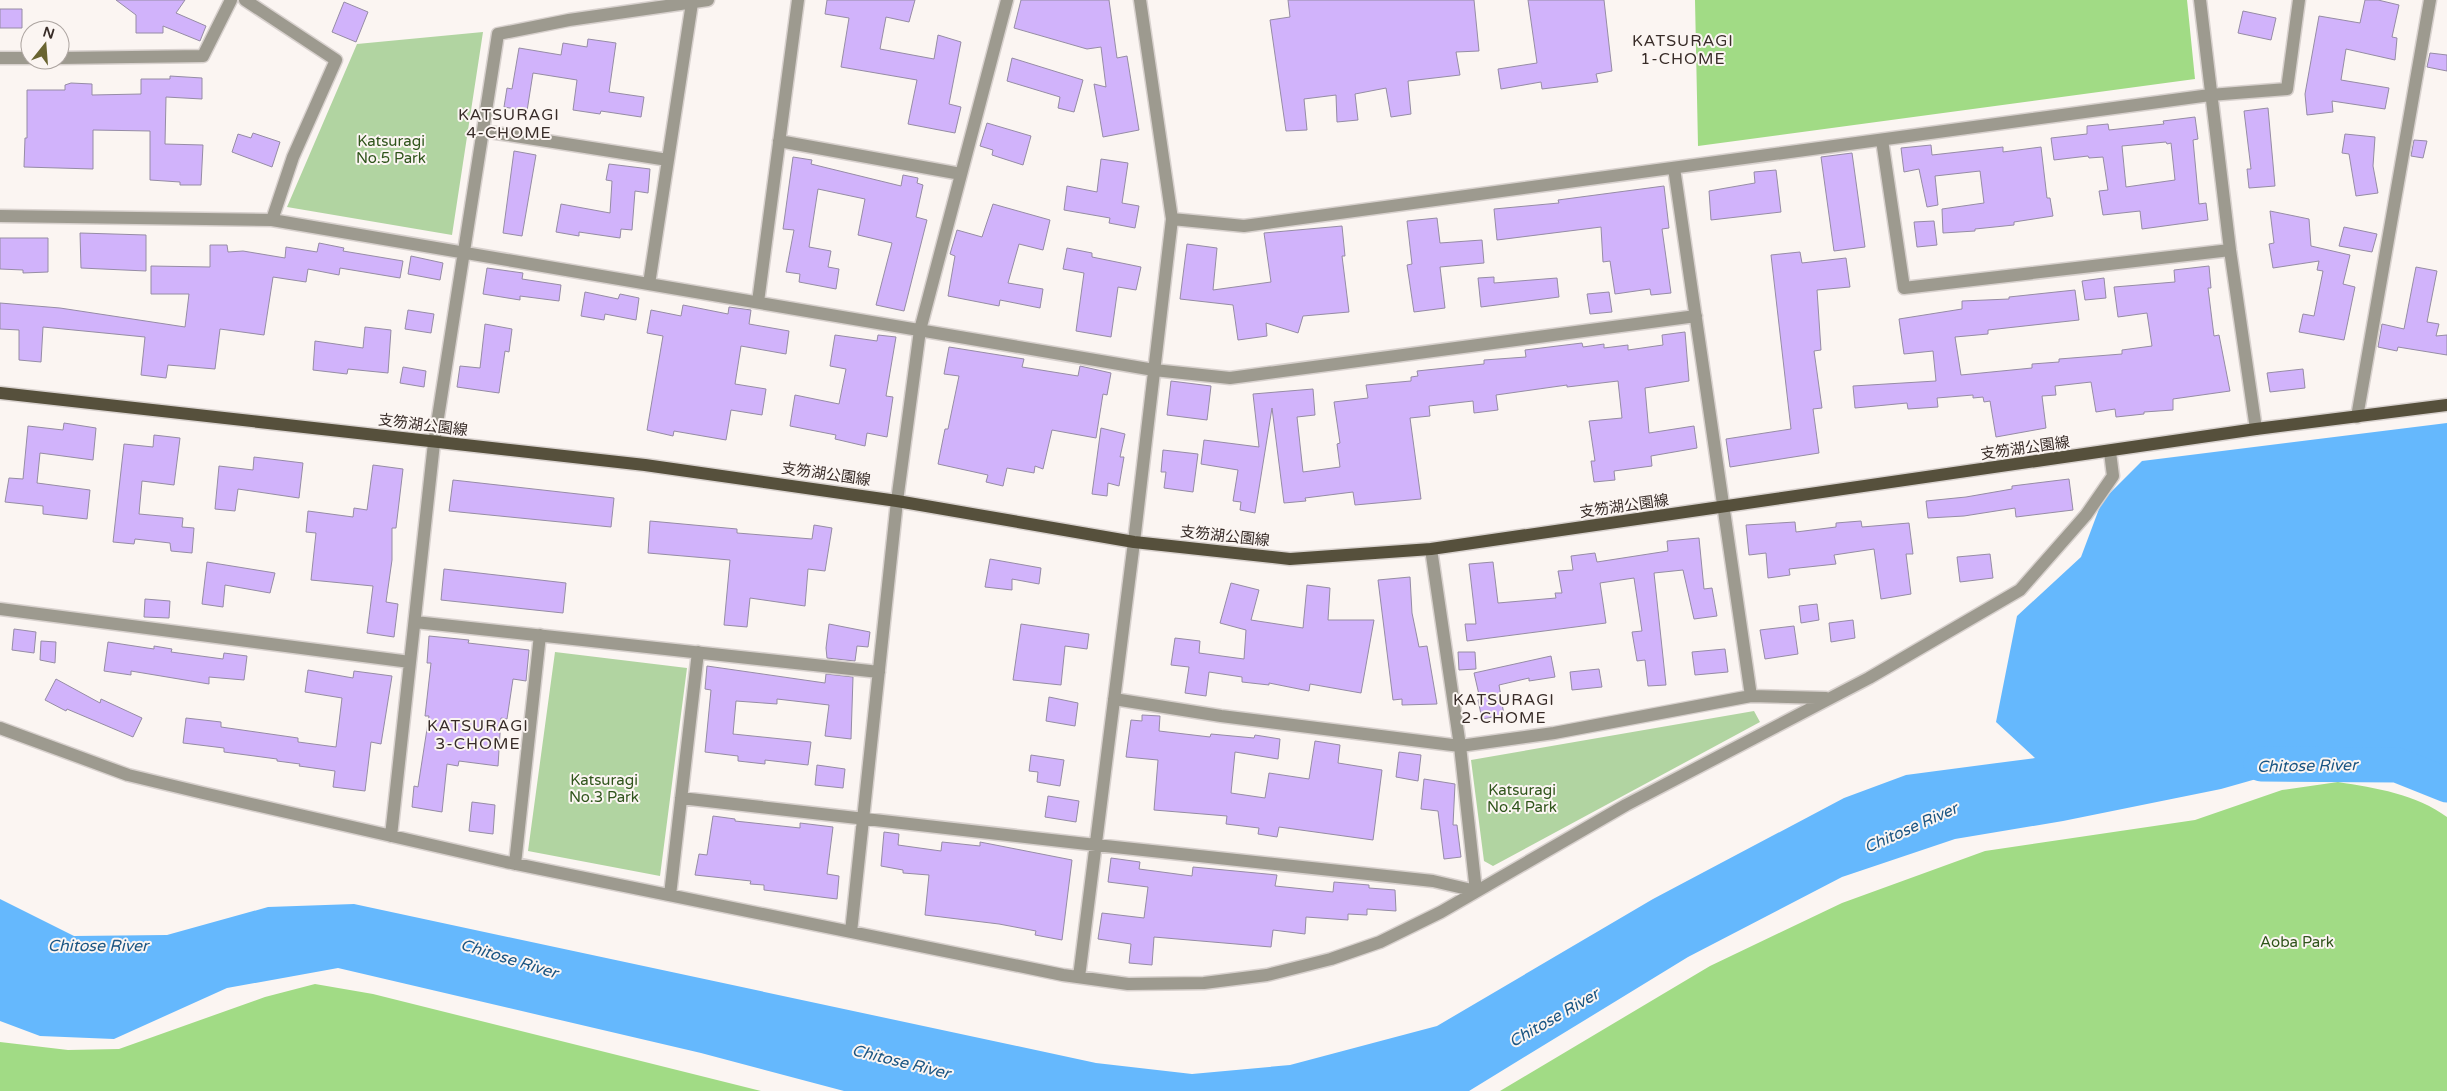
<svg xmlns="http://www.w3.org/2000/svg" width="2447" height="1091" font-family="'Varela Round','Noto Sans JP',sans-serif">
	<rect width="100%" height="100%" fill="#fbf5f2"/>
	<path fill="#b1d4a1" d="M483 32 452 235 287 207 357 44Z
		M555 652 687 668 660 876 528 851Z
		M1754 711 1760 722 1493 866 1484 861 1471 760Z"/>
	<path fill="#a1db85" d="M1695 0H2187L2195 79 1698 146Z
		M2338 782C2376 788 2416 794 2447 817V1091H1500L1710 966 1842 903 1985 851 2195 820 2282 790Z
		M315 984 373 994 761 1091H0V1042L68 1050 119 1049 265 997Z"/>
	<path fill="#65b8fd" d="M2447 423V798L2440 793 2345 754 2221 789 2063 821 1955 839 1842 877 1688 957 1469 1091H844L701 1053 338 968 227 988 114 1039 40 1036 0 1021V899L74 936 167 935 268 907 354 904 1096 1063 1192 1074 1290 1065 1437 1026 1653 899 1844 798 1906 775 2035 758 1996 722 2017 616 2081 557 2102 501 2142 461Z"/>
	<g fill="none" stroke-linecap="round" stroke-linejoin="round">
		<path stroke="#65b8fd" stroke-width="35" d="M2261 764 2397 765 2447 785"/>
	</g>
	<path fill="#d1b3fb" stroke="#968ca5" fill-rule="evenodd" d="M116 0H185L176 13 206 26 200 41 163 26V33H136V15Z
		M827 0H915L909 22 886 17 880 49 934 59 938 35 961 42 949 104 961 107 955 133 908 124 917 80 841 67 849 18 825 14Z
		M1021 0H1109L1117 58 1127 56 1139 130 1103 137 1094 84 1106 87 1101 47 1087 49 1014 28Z
		M1288 0H1474L1479 51 1456 52 1460 75 1408 81 1411 114 1391 117 1386 88 1355 94 1358 120 1337 122 1336 95 1304 99 1307 130 1286 131 1270 20 1290 17Z
		M1528 0H1604L1612 71 1596 74 1598 82 1542 89 1541 82 1501 89 1498 69 1537 63Z
		M2365 0H2378L2399 5 2392 37 2397 38 2395 60 2346 49 2341 80 2389 88 2385 109 2332 101 2333 112 2307 115 2305 94 2319 16 2360 23Z
		M344 2 368 12 356 42 332 32Z
		M0 9H22V28H0Z
		M2243 11 2276 18 2271 40 2238 33Z
		M588 39 616 43 609 92 644 97 641 117 601 111 600 114 573 110 577 80 533 73 527 111 504 107 507 88 512 89 519 48 561 55 563 43 587 47Z
		M2430 53 2447 55V71L2427 67Z
		M1012 58 1083 80 1074 112 1058 108 1060 97 1007 81Z
		M170 76 202 78V99L166 97 165 144 203 145 201 185H180V182L150 180V131L93 130V169L24 167 25 138H27V90H65V85L71 83 92 84V95L141 94V79H170Z
		M2268 108 2275 186 2249 188 2247 169H2251L2244 111Z
		M2195 117 2198 139 2193 140 2199 204 2206 203 2208 220 2142 229 2140 211 2103 215 2099 191 2108 190 2103 157 2089 158 2088 156 2054 160 2051 138 2087 134V126L2108 124 2109 130 2164 124 2163 121ZM2166 142 2167 144 2171 143 2175 180 2126 187 2122 146Z
		M987 123 1031 136 1023 165 992 155 993 150 980 146Z
		M253 133 280 142 272 167 232 152 238 134 251 138Z
		M2345 134 2375 137 2373 166 2378 193 2356 196 2349 154 2342 153Z
		M2414 140 2427 141 2423 158 2411 156Z
		M1931 145 1932 155 2003 147V152L2041 147 2047 198H2050L2053 216 2014 222V225L1975 229V231L1943 233 1942 209 1984 203 1980 171 1935 176 1938 205 1927 207 1919 169 1904 172 1901 148Z
		M514 151 536 155 522 236 503 233Z
		M1852 153 1865 247 1834 251 1821 157Z
		M793 157 812 160 811 164 901 186 903 175 918 178 917 183 923 185 916 217 927 220 904 311 876 305 892 243 858 235 865 199 818 189 809 247 831 251 828 267 839 269 836 289 799 282 800 274 786 272 794 230 783 229Z
		M1101 159 1128 163 1122 203 1139 206 1135 228 1109 223 1110 218 1064 210 1067 186 1097 192Z
		M609 164 650 169 648 193 635 191 632 230 621 229 620 238 579 232V236L556 232 561 204 610 213 612 181 606 180Z
		M1776 170 1781 212 1711 220 1709 191 1755 183 1754 172Z
		M1664 186 1669 228 1662 229 1671 293 1651 295 1650 289 1615 294 1610 261 1603 262 1601 227 1497 240 1494 209 1559 203 1558 200Z
		M993 204 1050 220 1043 250 1019 244 1008 283 1043 289 1040 308 1000 300 999 306 948 296 955 256 950 254 957 230 982 237Z
		M2270 211 2309 219 2311 246 2350 255 2343 284 2355 287 2344 340 2299 332 2303 314 2314 316 2323 271 2317 270 2319 261 2273 268 2269 244 2274 243Z
		M1437 218 1440 243 1482 240 1484 263 1440 267 1445 308 1414 312 1407 265 1412 264 1407 221Z
		M1934 221 1937 245 1917 247 1914 222Z
		M1342 226 1345 256H1342L1349 312 1303 316 1298 333 1266 323 1267 336 1238 340 1233 305 1180 299 1187 244 1217 248 1213 290 1271 282 1264 233Z
		M2344 227 2377 234 2372 252 2339 246Z
		M80 233 146 235V271L81 268Z
		M0 238H48V272L23 273V270L0 269Z
		M319 243 344 248 343 251 403 261 400 278 340 268 339 275 308 269 306 282 273 277 264 335 220 329 215 369 168 365 166 378 141 375 145 337 43 327 41 362 19 360V330L0 329V303L60 308 185 327 189 294H151V266L210 267V245H227L228 252 243 251 285 258 286 247 317 252Z
		M1067 248 1092 253V257L1141 267 1136 290 1118 287 1111 337 1076 331 1084 273 1063 269Z
		M1800 252 1802 263 1846 258 1850 287 1817 290 1821 350 1814 351 1822 408 1813 409 1819 453 1730 467 1726 439 1791 429 1771 255Z
		M411 256 443 263 440 280 408 274Z
		M2209 266 2211 288H2208L2214 336 2219 335 2230 391 2173 399V410L2144 412V414L2116 417 2115 409 2096 412 2091 382 2055 386 2056 395 2042 396 2046 428 1996 437 1990 401 1984 402 1983 397 1973 398V395L1937 398 1938 407 1908 409 1907 403 1855 408 1853 386 1936 381 1933 351 1904 354 1899 319 1962 309V301L2009 299V297L2075 290 2079 320 1988 330V334L1955 337 1961 375 2032 368V364L2059 362V359L2122 354V350L2152 346 2147 313 2118 317 2114 287 2175 282 2174 270Z
		M2416 267 2437 271 2427 322 2439 324 2436 336 2447 335V355L2398 347 2397 351 2378 347 2382 324 2404 329Z
		M487 268 523 273 522 279 561 285 559 301 520 296V300L483 294Z
		M1494 277V283L1557 278 1559 297 1481 307 1478 278Z
		M2104 278 2106 298 2085 300 2082 281Z
		M585 292 618 299 620 294 639 298 636 320 605 314 604 320 581 316Z
		M1609 292 1612 312 1590 314 1587 294Z
		M683 305 728 314 729 307 751 310 749 324 789 331 786 354 741 346 735 384 766 389 762 415 731 410 726 440 674 431 673 436 647 430 663 336 647 333 651 310 681 316Z
		M408 310 434 314 431 333 405 329Z
		M485 324 512 329 509 352 505 351 499 393 457 387 460 366 480 368Z
		M365 327 391 330 388 373 348 369 347 374 313 370 315 341 363 348Z
		M1685 332 1689 381 1645 388 1649 433 1694 426 1697 448 1651 456 1652 466 1614 471 1615 480 1594 482 1591 461H1595L1589 421 1622 418 1618 381 1567 387V385L1496 395 1498 410 1474 413 1473 401 1429 406 1430 416 1410 418 1421 499 1355 505 1353 492 1305 498 1306 501 1284 503 1272 408 1255 513 1240 510 1241 502 1233 501 1238 470 1201 464 1204 440 1259 447 1253 394 1313 389 1315 415 1297 417 1303 472 1340 467 1337 444 1340 443 1334 402 1368 398 1366 385 1411 381V377L1418 376 1417 371 1484 364V360L1526 357 1525 350 1582 343 1583 347 1604 344V348L1628 345V350L1663 345 1662 335Z
		M835 335 877 341 878 335 896 337 886 396 893 397 887 437 867 433 865 446 835 439 836 435 790 426 795 395 839 404 846 369 830 366Z
		M949 347 1024 359 1022 367 1078 376 1080 366 1111 373 1107 395 1103 394 1096 438 1052 430 1043 469 1035 466 1034 473 1007 468 1003 486 986 482 988 475 938 464 945 429H948L959 376 944 374Z
		M403 367 426 371 424 387 400 383Z
		M2303 369 2305 388 2270 392 2267 373Z
		M1171 381 1211 386 1207 420 1167 415Z
		M64 423 96 428 93 460 40 453 37 483 90 490 87 519 43 514V506L5 502 9 478 23 479 28 426 63 430Z
		M1101 428 1125 434 1120 457H1124L1119 486 1108 483 1107 496 1092 494Z
		M154 435 180 438 174 485 142 481 139 514 183 518 182 527 194 528 192 553 171 551 170 543 135 539 134 544 113 542 124 444 153 447Z
		M1163 450 1198 454 1193 492 1164 488 1166 472H1161Z
		M254 457 303 463 299 498 238 489 235 511 215 509 219 466 253 470Z
		M373 465 403 469 396 528H392V560L386 602 398 604 394 637 367 633 373 586 311 580 316 533 306 532 308 511 353 517 354 508 367 510Z
		M2069 479 2073 510 2016 517 2015 508 1964 516 1928 518 1926 501 1966 497 2012 489V486Z
		M453 480 614 498 611 527 449 511Z
		M650 521 737 529V533L812 539 814 525 832 528 825 571 808 569 805 606 750 598 747 627 724 625 730 560 648 553Z
		M1861 521 1862 527 1909 523 1913 554H1906L1911 594 1881 599 1874 549 1834 555 1836 564 1789 569 1790 575 1768 578 1766 553 1749 555 1746 525 1795 522 1796 532 1836 527V523Z
		M1699 538 1704 589 1712 588 1717 616 1694 619 1683 570 1654 573 1666 685 1648 686 1645 660 1637 661 1632 632 1642 631 1634 578 1600 583 1606 623 1467 641 1465 624H1476L1469 564 1493 562 1498 603 1556 598 1555 593H1562L1558 571 1573 570 1571 556 1595 553 1597 562 1668 551 1667 541Z
		M1990 554 1993 578 1960 582 1957 557Z
		M990 559 1041 568 1039 584 1012 579V590L985 587Z
		M207 562 275 573 270 593 225 585 223 607 202 604Z
		M444 569 566 583 563 613 441 600Z
		M1410 577 1412 613 1419 647 1427 646 1437 704 1402 705V699L1393 700 1378 580Z
		M1231 583 1259 590 1251 620 1303 628 1307 585 1330 588 1328 620H1374L1361 693 1310 684 1309 691 1269 683V685L1242 682V677L1209 672 1206 696 1185 693 1189 667 1171 665 1175 638 1200 641 1199 653 1244 659 1246 630 1220 623Z
		M145 599 170 601 169 618 144 617Z
		M1817 604 1819 620 1801 623 1799 606Z
		M1853 620 1855 638 1831 642 1829 623Z
		M829 624 870 632 868 647 857 646 855 661 827 658 826 648Z
		M1021 624 1089 634 1087 649 1065 646 1061 685 1013 680Z
		M1794 626 1798 654 1765 659 1760 630Z
		M14 629 36 632 34 653 12 650Z
		M429 636 469 640 468 643 529 650 526 681 513 679 507 719 501 718 498 766 459 761 458 766 447 764 442 812 412 807 414 786 418 787 429 716H425L431 663H427Z
		M41 641 56 642 55 663 40 660Z
		M108 642 154 649V646L172 649 171 652 223 659 224 653 247 656 244 680 209 677V684L131 671V675L104 671Z
		M1725 649 1728 672 1695 675 1692 652Z
		M1458 652H1475L1476 669 1459 670Z
		M1551 656 1555 677 1529 681V678L1499 685 1504 715 1482 719 1478 700 1480 699 1474 673Z
		M707 666 825 683 826 674 853 677 851 739 825 736 829 705 777 699V704L736 701 733 734 811 742 808 765 765 760V764L738 761V756L705 752 711 690 705 689Z
		M1599 669 1602 687 1572 690 1570 672Z
		M308 670 353 678 354 671 392 676 381 744 371 742 365 791 333 787 335 771 299 766 300 764 277 761V759L224 752V748L183 743 186 718 221 722V727L298 738V742L336 747 342 698 305 692Z
		M56 679 100 703 101 699 142 718 133 737 67 709 66 711 45 700Z
		M1049 697 1078 703 1075 726 1046 721Z
		M1142 715 1160 716 1159 731 1210 737 1211 734 1254 738 1255 735 1280 739 1278 759 1235 752 1231 793 1265 798 1269 773 1309 779 1315 741 1340 745 1338 763 1382 770 1373 840 1279 827 1277 837 1258 834 1259 828 1226 824 1227 816 1154 810 1158 760 1126 757 1131 720 1142 721Z
		M1399 752 1421 755 1418 781 1396 777Z
		M1031 755 1064 760 1060 786 1037 782 1038 772 1029 771Z
		M817 765 845 769 843 788 815 785Z
		M1424 779 1455 784 1453 825H1457L1461 857 1444 859 1438 811 1421 809Z
		M1048 796 1079 801 1076 822 1045 817Z
		M472 802 495 805 493 834 469 831Z
		M713 816 735 819V821L800 828V823L833 827 827 874 839 876 837 899 764 890V885L750 884 751 881 695 875 699 854 707 855Z
		M884 832 899 834 898 845 941 851 942 842 980 846V842L1072 860 1062 940 1035 935 1036 931 999 924 925 915 929 875 903 873V870L881 866Z
		M1111 858 1140 862 1139 869 1192 876 1193 867 1277 875 1275 886 1333 892 1334 882 1369 885V888L1395 890 1396 911 1367 909V915L1348 914V920L1306 917 1305 934 1273 930 1271 947 1154 937 1152 965 1129 963 1131 944 1098 939 1102 913 1144 918 1148 887 1108 882Z"/>
	<g fill="none" stroke-linecap="round" stroke-linejoin="round">
		<g stroke="#d8d1ce" stroke-width="15">
			<path id="minor" d="M245 0 336 60 293 157 272 220
				M2200 0 2230 250 2256 429
				M0 58H30
				M60 58 203 56 231 0
				M483 131 668 160
				M1882 140 1904 288 2230 250
				M779 141 961 174
				M1674 168 1751 696
				M0 216 272 220 1154 370 1230 378 1696 316
				M1172 219 1244 226 2210 95 2287 89 2299 0
				M649 284 692 3
				M758 302 798 0
				M2357 417 2430 0
				M0 609 410 662
				M415 622 879 672
				M1114 699 1221 716 1460 746 1554 733 1751 696 1826 698
				M0 728 128 775 203 793 506 862 1063 975 1128 984 1204 983 1267 975 1331 959 1380 942 1441 912 1626 805 1869 678 2020 590 2086 515 2113 476 2110 452
				M681 798 1096 845 1433 881 1476 891 1460 746 1431 549
				M391 836 434 443 498 34 569 20 708 0
				M515 864 540 635
				M670 895 698 652
				M851 932 897 501 920 330 1007 0
				M1079 977 1134 542 1172 219 1140 0"/>
		</g>
		<g stroke="#d8d1ce" stroke-width="15">
			<path id="primary" d="M0 393 645 465 897 501 1134 542 1290 559 1431 549 2256 429 2447 405"/>
		</g>
		<use href="#minor" stroke="#9d9a8f" stroke-width="12"/>
		<use href="#primary" stroke="#56503c" stroke-width="12"/>
	</g>
	<g text-anchor="middle" dominant-baseline="central" stroke-width="4" stroke-linejoin="round" paint-order="stroke">
		<g font-size="15" fill="#2f541b" stroke="#fbf5f2">
			<text x="391" y="141">Katsuragi<tspan x="391" dy="17">No.5 Park</tspan></text>
			<text x="604" y="780">Katsuragi<tspan x="604" dy="17">No.3 Park</tspan></text>
			<text x="1522" y="790">Katsuragi<tspan x="1522" dy="17">No.4 Park</tspan></text>
			<text x="2297" y="942">Aoba Park</text>
		</g>
		<g font-size="15" fill="#382c28" stroke="#fbf5f2">
			<text transform="translate(423 425) rotate(7)">支笏湖公園線</text>
			<text transform="translate(2025 448) rotate(-8)">支笏湖公園線</text>
			<text transform="translate(826 474) rotate(8)">支笏湖公園線</text>
			<text transform="translate(1624 506) rotate(-8)">支笏湖公園線</text>
			<text transform="translate(1225 536) rotate(6)">支笏湖公園線</text>
		</g>
		<g font-size="16" letter-spacing="1" fill="#382c28" stroke="#fbf5f2">
			<text x="1683" y="41">KATSURAGI<tspan x="1683" dy="18">1-CHOME</tspan></text>
			<text x="509" y="115">KATSURAGI<tspan x="509" dy="18">4-CHOME</tspan></text>
			<text x="1504" y="700">KATSURAGI<tspan x="1504" dy="18">2-CHOME</tspan></text>
			<text x="478" y="726">KATSURAGI<tspan x="478" dy="18">3-CHOME</tspan></text>
		</g>
		<g font-size="16" font-style="italic" fill="#1a5583" stroke="#fbf5f2">
			<text transform="translate(2307 766) rotate(-1)">Chitose River</text>
			<text transform="translate(1911 828) rotate(-24)">Chitose River</text>
			<text x="98" y="946">Chitose River</text>
			<text transform="translate(509 959) rotate(17)">Chitose River</text>
			<text transform="translate(1554 1018) rotate(-30)">Chitose River</text>
			<text transform="translate(901 1062) rotate(14)">Chitose River</text>
		</g>
	</g>
	<g transform="translate(45 45) rotate(17)"><circle r="24" fill="#fbf5f2" stroke="#ada5a1"/>
	<path d="M0-4L9 19L0 12L-9 19Z" fill="#696431"/>
	<text y="-8" font-size="14" font-weight="bold" text-anchor="middle" fill="#382c28">N</text>
	</g>
</svg>
